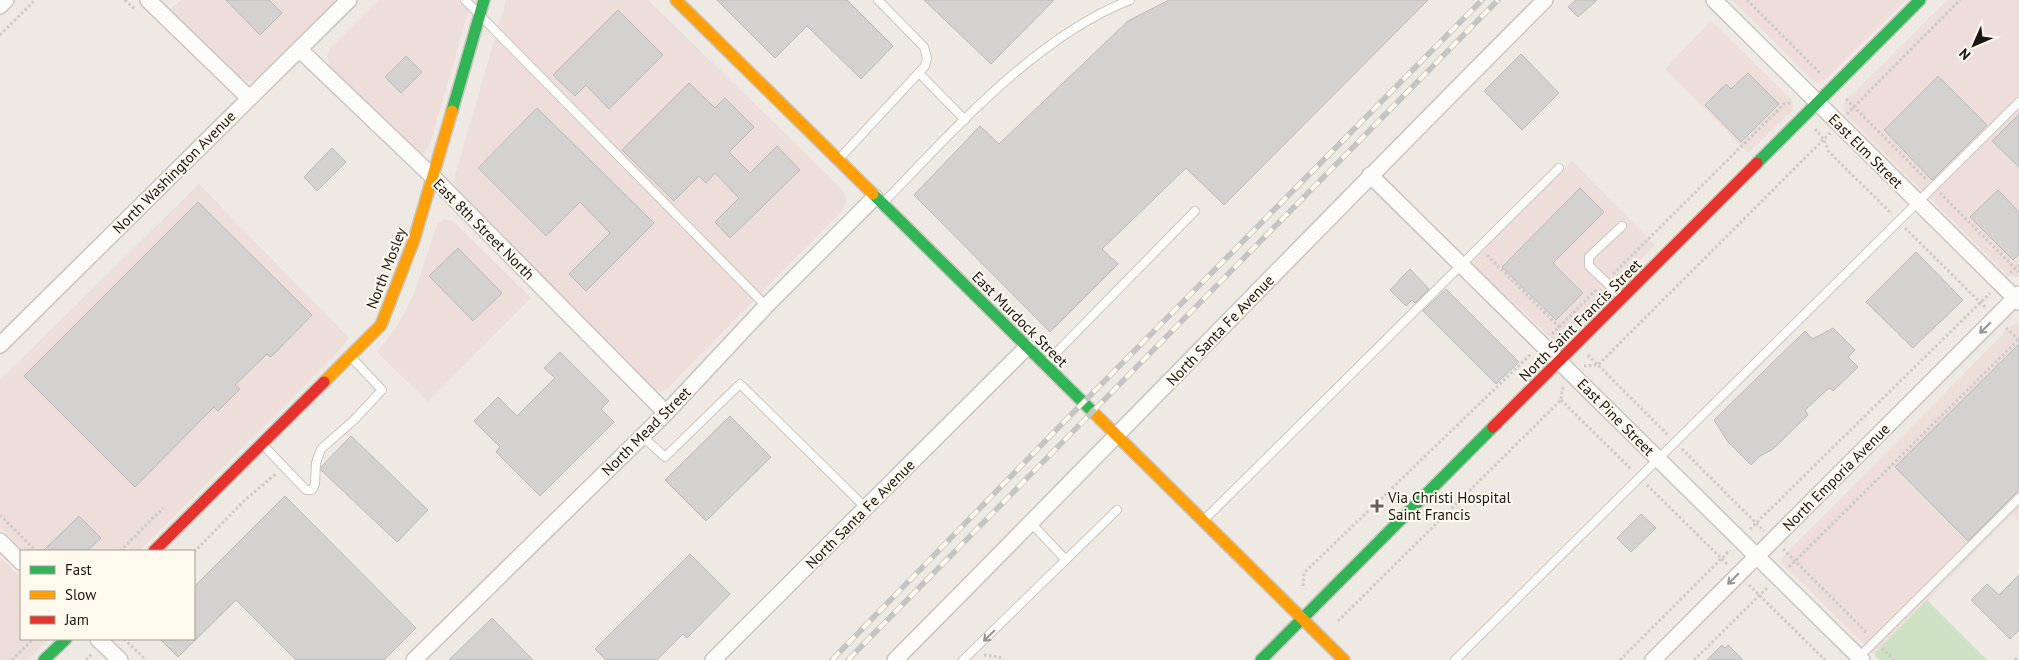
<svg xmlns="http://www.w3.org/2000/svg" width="2019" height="660" font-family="'PT Sans',sans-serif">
	<rect width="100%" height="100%" fill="#eeeae3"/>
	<path fill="#eeded9" d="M181 0H337L257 81H247L238 76 171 9Z
		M378 0H472L430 144 424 154 417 153 329 65 327 56 330 48Z
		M506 0H648L843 190 846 201 840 213 667 389 659 392 650 387 457 192 453 182Z
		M1732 0H1906L1826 79 1818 83 1812 80Z
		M1947 0H2019V277H2018L2008 276 1845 114 1843 106 1847 99Z
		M1711 21 1790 98 1793 105V110L1748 153 1665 69Z
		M1572 161 1655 245 1564 337 1557 341 1551 338 1471 263Z
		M199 184 349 338 334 356 139 551H24L0 528V380Z
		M445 219 453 221 531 298 428 402 377 352 397 326 413 296 437 224Z
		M2017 323 2019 324V520L2013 514 1874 654 1785 567 1781 560 1785 554 2011 326Z
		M0 557 21 578V639H49L28 660H0Z"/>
	<path fill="#cee1c3" d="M1927 600 1987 660H1879L1874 654Z"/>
	<path fill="#d4d2d1" stroke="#bbb8b8" d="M226 0H269L282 13 260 35Z
		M717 0H847L893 46 861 79 807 26 775 58Z
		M924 0H1054L991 64Z
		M1169 0H1428L1224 205 1186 168 1102 249 1118 264 1050 332 914 195 980 126 999 144 1128 21Z
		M1576 0H1597L1578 17 1568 7Z
		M618 10 663 55 609 109 586 85 575 96 553 75Z
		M1521 54 1559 93 1522 130 1484 91Z
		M406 56 422 72 401 93 385 77Z
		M1748 73 1779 104 1741 142 1705 105 1726 84 1731 89Z
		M1938 76 1987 125 1932 180 1884 130Z
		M689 83 715 108 725 98 754 127 729 152 750 173 777 146 800 170 730 238 715 222 739 198 715 173 706 183 699 176 674 201 622 150Z
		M537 108 654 223 586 291 569 274 610 233 580 202 546 236 478 168Z
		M2019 114V167L1992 141Z
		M332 148 346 162 317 191 304 177Z
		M1580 188 1604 212 1553 263 1583 293 1556 320 1502 267Z
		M1998 190 2019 212V254L2013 260 1970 217Z
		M198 202 312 315 271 357 267 354 235 385 240 389 218 411 214 407 135 487 24 376Z
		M458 248 502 293 473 321 429 276Z
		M1916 252 1963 300 1913 348 1866 302Z
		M1410 269 1429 289 1415 303 1412 300 1406 306 1390 290Z
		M1446 289 1519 362 1496 384 1423 311Z
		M1833 328 1855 350 1848 357 1858 367 1833 391 1829 388 1805 410 1808 415 1773 449 1760 456 1751 465 1728 442 1714 420 1805 331 1813 339Z
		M2019 344V490L1968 541 1895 467Z
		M560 352 609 401 601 409 614 422 540 496 496 452 500 447 474 421 498 397 517 416 555 378 544 368Z
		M730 416 771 457 706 521 665 480Z
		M351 436 428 510 397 542 321 470V467Z
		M285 496 416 628 384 660H296L236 600 178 657 160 639H194V587Z
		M1641 514 1656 528 1631 552 1617 538Z
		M79 516 101 538 87 551H43Z
		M690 554 730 594 687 638 683 634 657 660H606L595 649Z
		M2019 575V630L2010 639 1971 600 1987 584 1999 595Z
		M492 618 533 660H449Z
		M1722 645 1725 648 1728 645 1743 660H1707Z"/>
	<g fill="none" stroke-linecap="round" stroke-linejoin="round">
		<g stroke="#c9c5c0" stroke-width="10">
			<path id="lane" d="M465 0 766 306
				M919 73 965 120
				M839 159 925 66 927 58 924 47 878 0
				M883 203C953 131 1035 37 1130 0
				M1622 226 1589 257V266L1622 297
				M1046 363 1195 211
				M642 436 665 457 740 384 866 508
				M263 445 306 490H312L315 484 316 463 321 449 354 420 382 390 350 356
				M1205 519 1559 168
				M1031 523 1066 560
				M1859 657 2019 498
				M963 660 1117 510
				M1455 660 2019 102"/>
		</g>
		<g stroke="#c9c5c0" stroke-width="18">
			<path id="street" d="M148 0 249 98
				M1714 0 2019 302
				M0 6 6 0
				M299 49 433 177 666 413
				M1370 175 1862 660
				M0 345 349 0
				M0 541 21 562
				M98 639 120 660
				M414 660 666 413 766 306 875 197
				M713 660 1027 347
				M895 660C1113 441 1327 218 1545 0
				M1653 660 2019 294"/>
		</g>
		<g stroke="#c9c5c0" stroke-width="14">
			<path id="fast" d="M452 111 484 0
				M1757 163 1920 0
				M873 194 1094 413
				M44 660 66 639
				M1261 660 1493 427"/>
		</g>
		<g stroke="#c9c5c0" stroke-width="14">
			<path id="slow" d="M676 0 873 194
				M324 382 381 325 414 240 452 111
				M1094 413 1344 660"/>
		</g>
		<g stroke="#c9c5c0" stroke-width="14">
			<path id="jam" d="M1493 427 1757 163
				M154 551 324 382"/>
		</g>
		<path stroke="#cbcac7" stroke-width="3" stroke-dasharray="2.5 2.5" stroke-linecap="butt" d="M125 0 136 10
			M1747 0 1821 74
			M0 35 35 0
			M1846 99 1927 180
			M1847 114 1960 0
			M1815 129 1824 140 1829 152 1892 214
			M1940 193 2019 272
			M1905 228 1986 308
			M1487 255 1560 328
			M2010 273 2019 265
			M1613 274 1784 104 1791 103
			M2006 328 2019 340
			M1552 334 1597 289
			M1588 355 1668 435
			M1584 366 1598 365 1830 133
			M1561 400 1632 470
			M1682 449 1764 531
			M1647 485 1728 565
			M0 515 36 551
			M1750 529 1990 293
			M1783 549 1867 633
			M120 551 163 508
			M194 552 245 500 277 473
			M1789 567 2019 339
			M1749 585 1825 660
			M1303 586 1304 573 1531 354
			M1338 621 1561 400 1562 389 1565 386
			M124 639 146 660
			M1882 648 1894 660
			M984 655 999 657 1004 660
			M12 660 33 639
			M86 660 93 653
			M1620 660 1730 550
			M1694 660 1768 587
			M2015 660 2019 656"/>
		<use href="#lane" stroke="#fcfcfb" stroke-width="8"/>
		<use href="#street" stroke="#fcfcfb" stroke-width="15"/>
		<use href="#fast" stroke="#30b455" stroke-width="11"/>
		<use href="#slow" stroke="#ff9f0a" stroke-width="11"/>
		<use href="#jam" stroke="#e5322d" stroke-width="11"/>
		<g stroke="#c4c4c2" stroke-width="5.5">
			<path id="rail" d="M832 660 1058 428 1482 0
				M848 660 1498 0"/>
		</g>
		<use href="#rail" stroke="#fff9ee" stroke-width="4" stroke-dasharray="11" stroke-linecap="butt"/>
	</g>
	<defs><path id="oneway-shaft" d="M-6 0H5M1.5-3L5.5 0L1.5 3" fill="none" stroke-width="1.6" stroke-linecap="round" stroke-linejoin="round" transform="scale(1.25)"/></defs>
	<g stroke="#969492">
		<use href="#oneway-shaft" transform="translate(1985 328) rotate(135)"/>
		<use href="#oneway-shaft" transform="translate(1733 579) rotate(135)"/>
		<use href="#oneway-shaft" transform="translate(989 636) rotate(136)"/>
	</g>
	<path fill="#64605b" stroke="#fff9ee" stroke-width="2" d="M1374.5 498.5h5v5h5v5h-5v5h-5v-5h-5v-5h5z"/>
	<g text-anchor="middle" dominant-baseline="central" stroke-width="4" stroke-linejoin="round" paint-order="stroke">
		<g font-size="15" fill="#191612" stroke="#fff9ee">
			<text transform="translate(1866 151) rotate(45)">East Elm Street</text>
			<text transform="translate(174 172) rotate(-45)">North Washington Avenue</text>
			<text transform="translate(484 229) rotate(45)">East 8th Street North</text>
			<text transform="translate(386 268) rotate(-69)">North Mosley</text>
			<text transform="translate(1020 319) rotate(45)">East Murdock Street</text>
			<text transform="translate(1580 320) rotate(-45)">North Saint Francis Street</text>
			<text transform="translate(1220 330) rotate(-46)">North Santa Fe Avenue</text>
			<text transform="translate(1616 417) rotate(45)">East Pine Street</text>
			<text transform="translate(646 431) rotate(-45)">North Mead Street</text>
			<text transform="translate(1836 477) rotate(-45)">North Emporia Avenue</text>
			<text transform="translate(860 514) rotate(-45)">North Santa Fe Avenue</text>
		</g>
		<g font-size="15" fill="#191612" stroke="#fff9ee" text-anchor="start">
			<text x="1388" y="497">Via Christi Hospital<tspan x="1388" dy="17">Saint Francis</tspan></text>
		</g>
	</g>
	<rect x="20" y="550" width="175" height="90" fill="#fff9ee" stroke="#a39e96"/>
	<rect x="30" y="566" width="25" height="8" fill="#30b455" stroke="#a39e96"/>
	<text x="65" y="575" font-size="15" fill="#191612">Fast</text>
	<rect x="30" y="591" width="25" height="8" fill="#ff9f0a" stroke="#a39e96"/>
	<text x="65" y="600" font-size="15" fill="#191612">Slow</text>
	<rect x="30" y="616" width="25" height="8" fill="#e5322d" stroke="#a39e96"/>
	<text x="65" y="625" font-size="15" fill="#191612">Jam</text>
	<g transform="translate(1974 45) rotate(225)" stroke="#fff9ee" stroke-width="4" paint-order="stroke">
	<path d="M0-4L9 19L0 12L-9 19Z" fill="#191612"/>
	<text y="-8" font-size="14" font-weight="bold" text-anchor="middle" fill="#191612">N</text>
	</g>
</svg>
